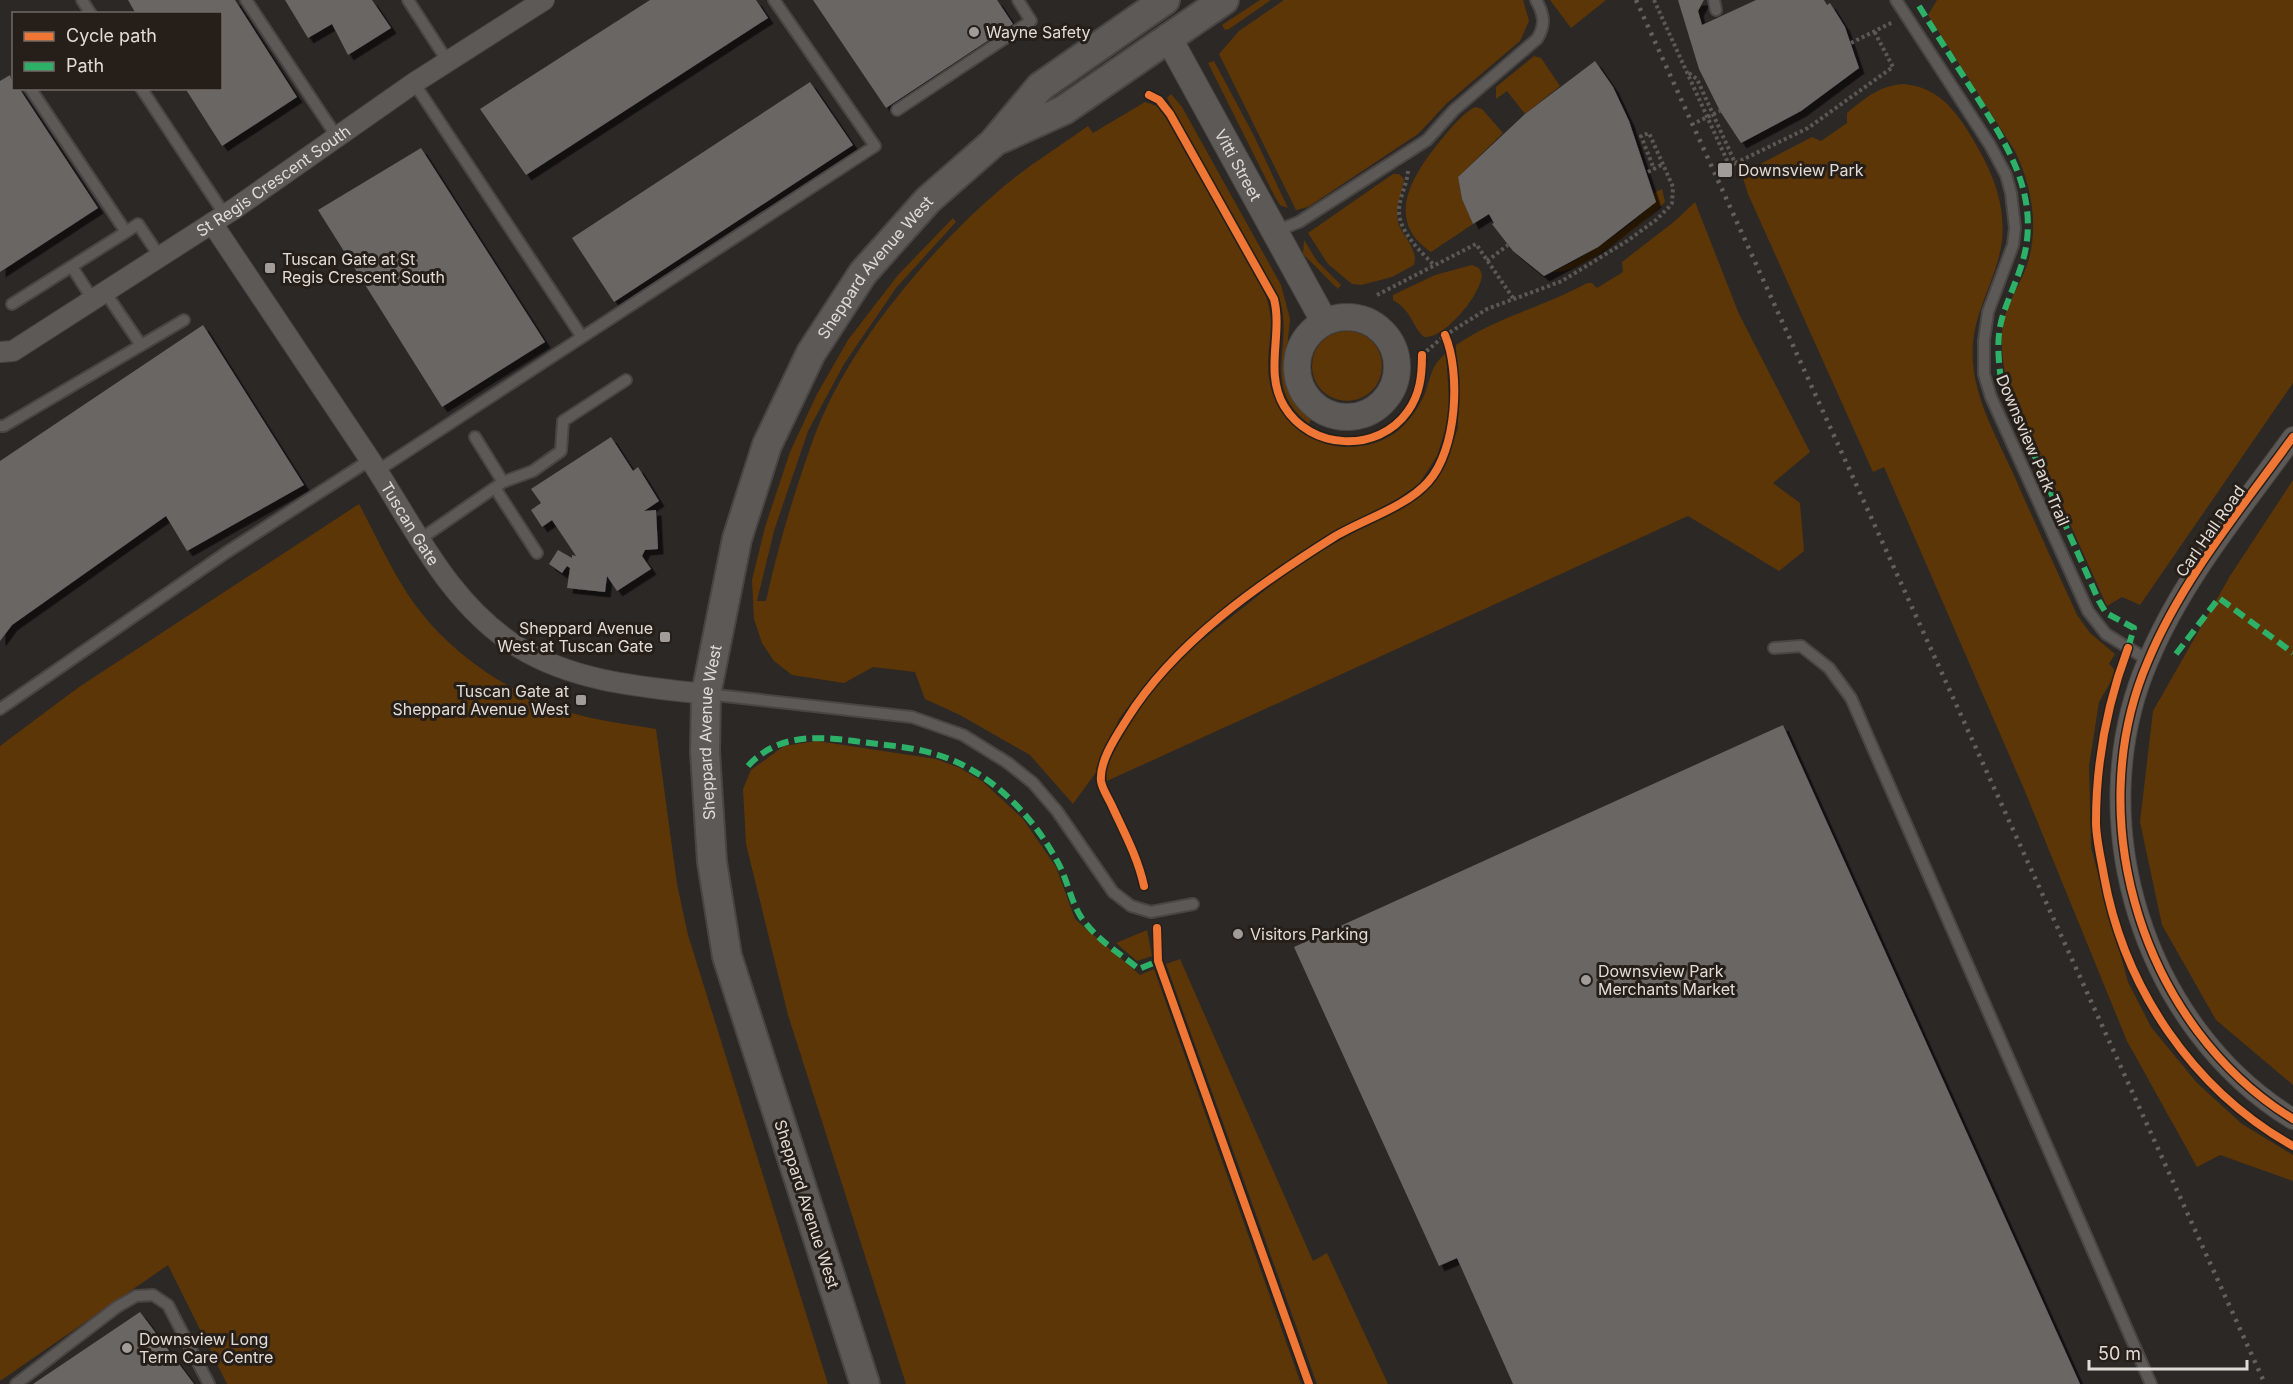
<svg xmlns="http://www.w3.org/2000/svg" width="2293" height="1384" font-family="Inter,sans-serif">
	<defs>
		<filter id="shadow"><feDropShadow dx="5.5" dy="5.5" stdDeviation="0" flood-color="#0009"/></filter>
	</defs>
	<rect width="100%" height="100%" fill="#2c2825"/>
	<path fill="#5d3607" d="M1260 0H1271L1229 29 1225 30 1222 25Z
		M1284 0H1523L1529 21 1520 41 1447 103 1418 134 1308 207 1296 210 1219 54 1239 31Z
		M1550 0H1606L1571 28Z
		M1937 0H2293V383L2140 605 2122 597 2107 606 2007 384C2003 364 2000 345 2003 324 2006 305 2019 286 2026 268 2040 230 2032 186 2015 151L1928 15Z
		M1534 56 1541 58 1560 86 1525 114 1507 91 1496 99V87Z
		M1214 61 1254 136 1288 208 1280 205 1275 197 1208 63Z
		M1903 84C1935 87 1950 104 1966 128 1992 169 2012 211 1998 260 1985 304 1966 328 1975 378 1981 410 1998 441 2012 471 2033 519 2055 567 2077 615L2090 633 2115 654 2109 664 2114 669V676L2099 702 2089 766 2091 848 2128 982 2151 1027 2197 1083 2242 1124 2293 1155V1181L2220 1155 2197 1167 2127 1041 2024 789 1884 467 1873 472 1748 194 1742 175 1743 173 1812 137 1821 141 1847 123V113C1865 98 1879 86 1903 84Z
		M1171 94 1182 107 1281 285 1290 319 1284 377 1297 406 1311 419 1309 424C1258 384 1297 344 1278 295L1167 98Z
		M1145 102 1157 106 1166 118 1265 294C1276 323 1268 338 1268 366 1268 404 1294 436 1331 445 1355 450 1381 445 1400 429 1411 419 1423 402 1427 387 1432 372 1433 364 1446 353L1450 415 1437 456 1419 484 1397 499 1317 542 1260 581 1182 645 1148 681 1119 719 1099 768 1073 804 1030 755 960 715 925 699 915 672 873 667 844 683 792 675 774 661 762 643 754 619 752 580 765 527 790 452 817 394 848 340 898 275 953 218 956 222 896 288 844 364 808 431 774 531 757 601H766C778 546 794 493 813 440 846 348 929 250 1003 187 1029 165 1060 146 1088 126L1093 133Z
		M1475 107 1482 109 1503 133 1458 177 1462 199 1473 224 1431 252C1383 220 1413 174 1441 140 1450 129 1463 113 1475 107Z
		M1393 174H1399L1404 179C1402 194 1395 206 1398 222 1402 237 1419 249 1414 265L1392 277 1361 285 1352 284 1328 264 1308 233Z
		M1662 189 1665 202C1647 221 1578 276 1553 272 1591 254 1625 230 1656 202L1654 193Z
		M1695 202 1739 314 1810 452 1773 483 1800 503 1804 551 1779 571 1688 516 1107 781 1105 770 1132 716 1168 672 1197 644 1293 568 1369 523 1411 502 1433 483 1447 459 1458 428 1456 345C1498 317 1543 307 1587 283H1592L1597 288 1623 272 1622 262 1675 221Z
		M1304 240 1317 261 1341 285 1338 289 1303 254Z
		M1472 265 1479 268 1482 275C1481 294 1445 339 1424 337 1411 325 1413 312 1393 300V295L1435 275Z
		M1312 366a35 35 0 1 1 70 0a35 35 0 1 1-70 0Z
		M2293 480V1085L2216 1020 2162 925 2140 822 2153 711 2230 576Z
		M359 504C375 534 389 565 407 593 439 643 494 684 549 705 582 719 620 723 656 729L677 884 688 935 828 1384H227L168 1265 0 1381V746L79 687Z
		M817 741 936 759 960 768 982 781 1023 819 1056 867 1075 919 1140 975 1154 969 1301 1384H906L788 1015 746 844 743 789 751 770 784 746Z
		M1147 930 1152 956 1137 961 1116 943Z
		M1180 959 1313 1261 1327 1253 1388 1384H1317L1166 964Z"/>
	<path fill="#696663" filter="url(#shadow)" d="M128 0H235L297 97 222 146 185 88H220V14H136Z
		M285 0H372L391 28 348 55 332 24 308 38Z
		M650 0H756L768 18 526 175 480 109Z
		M813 0H997L1013 24 886 108Z
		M1678 0H1704L1698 11 1702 25 1756 0H1824L1827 5 1830 3 1845 27 1859 68 1801 111 1741 143 1720 111 1699 69Z
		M1595 61 1613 87 1629 121 1656 202 1598 247 1544 276 1513 251 1492 224 1494 223 1489 214 1473 224 1462 199 1458 177 1525 114Z
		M10 75 14 88H19L98 208 0 272V81Z
		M810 82 853 145 614 302 572 238Z
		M421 148 545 342 442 407 318 210Z
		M203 325 304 485 187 551 166 516 12 625 0 641V461Z
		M611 437 633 471 638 467 659 501 644 511 656 510 658 549 645 550 642 556 651 569 617 591 607 576 605 592 567 588 570 568 567 566 562 573 549 564 558 550 572 558V555L576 556 552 520 542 527 531 510 541 503 531 489Z
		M1783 725 2080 1384H1513L1457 1258 1439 1266 1294 947Z
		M140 1312 194 1384H33Z"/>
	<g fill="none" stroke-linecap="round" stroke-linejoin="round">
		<g stroke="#494543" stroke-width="14">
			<path id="service" d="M82 0 91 14
				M246 0 337 137
				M408 0 448 62
				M1714 0 1716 10
				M1896 0 1990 145 2006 175 2011 193 2015 228 2013 245 1988 312 1984 341V374L1991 397 2088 611 2106 634 2148 660
				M414 83 582 337
				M141 88 225 215
				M897 110 1031 21 1018 0
				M1276 231 1299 222 1427 140 1454 110 1537 39C1546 25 1544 14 1536 0
				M126 232 138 224 160 257
				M72 267 93 300
				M105 292 141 345
				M12 304 126 232 30 88
				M0 426H4L184 320
				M377 471 875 146 774 0
				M503 482 533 471 561 451 563 421 626 380
				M495 488 537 553
				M419 540 503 482 475 437
				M1774 648 1801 646 1829 668 1851 698 2151 1384
				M707 694 912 717 963 735 1008 763 1033 783 1057 811 1113 892 1131 906 1151 912 1193 904
				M0 709 227 552 370 460
				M16 1384 117 1307 136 1296 153 1295 168 1305 209 1384"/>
		</g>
		<g stroke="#494543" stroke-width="22">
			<g id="minor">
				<path id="s1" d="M212 223C265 302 318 381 371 461 415 528 448 603 518 647 574 682 643 687 706 694"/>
				<path id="s2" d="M0 352 13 351 234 209 414 83 544 0"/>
				<path d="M2293 437C2241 509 2182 579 2148 661 2079 821 2144 1028 2293 1119"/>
			</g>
		</g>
		<g stroke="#494543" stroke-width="28">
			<g id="tertiary">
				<path id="s3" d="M1168 37 1324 321"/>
				<circle cx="1347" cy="367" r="50"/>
			</g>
		</g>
		<g stroke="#494543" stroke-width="32">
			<g id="secondary">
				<path d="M1000 139 1064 110 1224 0"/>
				<path id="s4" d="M865 1384 727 956 712 862 705 752 706 694 737 539 767 445 811 353 863 273 928 200 993 143 1040 87 1165 0"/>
			</g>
		</g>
		<path stroke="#5b5855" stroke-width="4" stroke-dasharray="3 3" stroke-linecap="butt" d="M1654 0 1730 167
			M1851 43 1893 22
			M1689 73 1697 79 1736 165
			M1697 122 1720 111
			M1408 171C1407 184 1400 196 1399 209 1398 231 1420 251 1434 265
			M1719 171 1808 128 1893 67 1874 31
			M1648 172 1663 164
			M1487 261 1508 245
			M1377 295 1476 244 1513 298
			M1422 355 1444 336 1487 309 1562 281 1627 241 1656 220 1669 207 1672 203 1673 187 1649 133 1641 136 1654 169"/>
		<use href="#service" stroke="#5d5957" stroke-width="10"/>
		<use href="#minor" stroke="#5d5957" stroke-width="20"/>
		<use href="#tertiary" stroke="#5d5957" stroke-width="26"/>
		<use href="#secondary" stroke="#5d5957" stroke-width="28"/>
		<path stroke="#63605e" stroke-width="4.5" stroke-dasharray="3 6" stroke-linecap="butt" d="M1636 0 2265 1384"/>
		<path stroke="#2db169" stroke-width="6" stroke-dasharray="12 6" stroke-linecap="butt" d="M1919 6C1937 35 1955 63 1973 91 2004 140 2036 187 2026 247 2022 270 2011 291 2004 312 1996 334 1998 357 2001 380L2099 601 2106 613 2134 628 2128 648
			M2176 654 2219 598 2293 653
			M748 766C777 734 816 736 854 741 881 745 909 746 935 754 987 769 1030 812 1056 859 1067 877 1070 900 1081 917 1096 939 1119 953 1139 969L1158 961"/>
		<g stroke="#261f19" stroke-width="11">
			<path id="cycleway" d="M1149 95 1159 100 1170 114 1274 299C1283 334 1264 372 1284 406 1310 450 1378 454 1408 411 1420 394 1422 376 1422 355
				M2293 437C2241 509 2182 579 2148 661 2079 821 2144 1028 2293 1119
				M2128 648C2107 704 2096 762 2096 822 2096 839 2101 858 2104 876 2124 988 2193 1090 2293 1146
				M1144 886C1138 858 1124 832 1112 806 1109 799 1102 789 1101 781 1099 761 1117 735 1127 719 1174 643 1259 584 1334 537 1362 520 1406 507 1428 482 1457 450 1461 373 1445 335
				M1157 928 1158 961 1309 1384"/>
		</g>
		<use href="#cycleway" stroke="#f07635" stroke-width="8"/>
	</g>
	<g fill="#a19c99" stroke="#261f19" stroke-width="2">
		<circle cx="974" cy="32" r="6"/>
		<rect x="1717" y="162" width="16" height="16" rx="3"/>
		<rect x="264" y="262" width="12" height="12" rx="3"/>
		<rect x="659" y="631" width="12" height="12" rx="3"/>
		<rect x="575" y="694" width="12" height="12" rx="3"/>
		<circle cx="1238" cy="934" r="6"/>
		<circle cx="1586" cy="980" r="6"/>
		<circle cx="127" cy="1348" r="6"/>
	</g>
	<g text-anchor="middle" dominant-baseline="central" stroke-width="6" stroke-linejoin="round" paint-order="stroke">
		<g font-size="16" fill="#e0dbd7" stroke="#261f19" text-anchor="start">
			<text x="986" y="32">Wayne Safety</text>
			<text x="1738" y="170">Downsview Park</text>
			<text x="282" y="259">Tuscan Gate at St<tspan x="282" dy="18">Regis Crescent South</tspan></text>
			<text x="653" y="628" text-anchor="end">Sheppard Avenue<tspan x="653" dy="18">West at Tuscan Gate</tspan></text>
			<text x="569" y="691" text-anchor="end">Tuscan Gate at<tspan x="569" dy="18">Sheppard Avenue West</tspan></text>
			<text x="1250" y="934">Visitors Parking</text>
			<text x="1598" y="971">Downsview Park<tspan x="1598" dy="18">Merchants Market</tspan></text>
			<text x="139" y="1339">Downsview Long<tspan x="139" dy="18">Term Care Centre</tspan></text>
		</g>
		<g font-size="16" fill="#e0dbd7" stroke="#261f19">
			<text stroke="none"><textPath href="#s3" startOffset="146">Vitti Street</textPath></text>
			<text stroke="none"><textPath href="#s2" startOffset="324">St Regis Crescent South</textPath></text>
			<text stroke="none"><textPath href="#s4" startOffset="1179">Sheppard Avenue West</textPath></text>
			<text transform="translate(2033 450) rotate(67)">Downsview Park Trail</text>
			<text stroke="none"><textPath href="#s1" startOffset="360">Tuscan Gate</textPath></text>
			<text transform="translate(2210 531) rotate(-55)">Carl Hall Road</text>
			<text stroke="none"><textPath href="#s4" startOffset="675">Sheppard Avenue West</textPath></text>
			<text transform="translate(807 1204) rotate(72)">Sheppard Avenue West</text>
		</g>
	</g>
	<rect x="12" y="12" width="210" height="78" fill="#261f19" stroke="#706a65" stroke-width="1.5"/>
	<rect x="24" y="32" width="30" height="9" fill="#f07635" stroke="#706a65" stroke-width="1.5"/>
	<text x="66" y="42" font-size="18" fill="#e0dbd7">Cycle path</text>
	<rect x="24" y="62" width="30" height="9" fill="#2db169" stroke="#706a65" stroke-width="1.5"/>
	<text x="66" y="72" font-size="18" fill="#e0dbd7">Path</text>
	<path d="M2089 1360v9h158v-9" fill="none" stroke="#e0dbd7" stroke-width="3"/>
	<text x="2098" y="1360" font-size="18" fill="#e0dbd7" stroke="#261f19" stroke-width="4.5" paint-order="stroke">50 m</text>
</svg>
